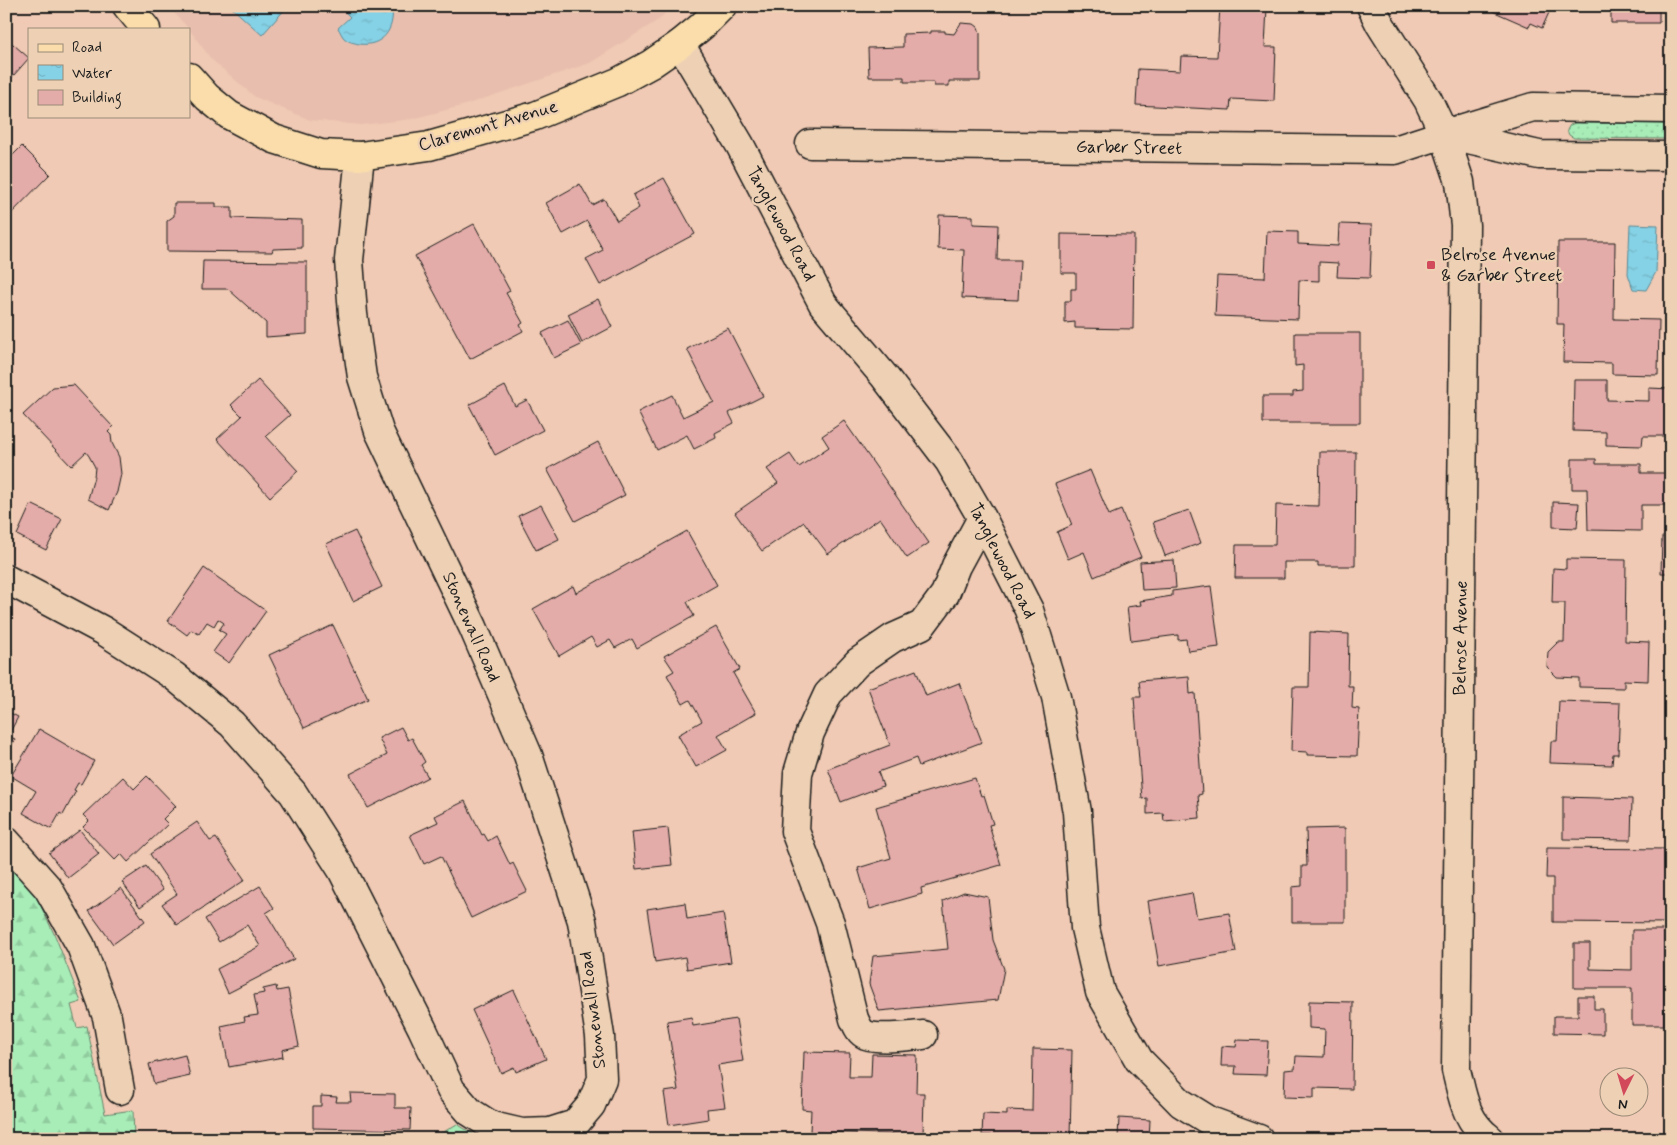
<svg xmlns="http://www.w3.org/2000/svg" width="1677" height="1145" font-family="Mynerve,sans-serif">
	<defs>
		<pattern id="grass-dots" width="8" height="8" patternUnits="userSpaceOnUse" patternTransform="scale(1.25)"><rect width="8" height="8" fill="#a8edb8"/><path d="M2 2h.1M6 6h.1" fill="none" stroke="#90cb9e" stroke-width="1.8" stroke-linecap="round"/></pattern>
		<pattern id="forest-firs" width="22" height="20" patternUnits="userSpaceOnUse" patternTransform="scale(1.25)"><rect width="22" height="20" fill="#a8edb8"/><path d="M5 1l3.5 6h-7zM16 11l3.5 6h-7z" fill="#90cb9e"/></pattern>
		<pattern id="water-ripples" width="26" height="14" patternUnits="userSpaceOnUse" patternTransform="scale(1.25)"><rect width="26" height="14" fill="#85d1e5"/><path d="M2 4q2-2 4 0t4 0M15 11q2-2 4 0t4 0" fill="none" stroke="#72b3c4"/></pattern>
	</defs>
	<rect width="100%" height="100%" fill="#f0cab4"/>
	<filter id="ink" filterUnits="userSpaceOnUse"><feTurbulence type="fractalNoise" baseFrequency=".02" numOctaves="2"/><feDisplacementMap in="SourceGraphic" scale="10" xChannelSelector="R" yChannelSelector="G"/><feConvolveMatrix kernelMatrix="1 2 1 2 8 2 1 2 1" color-interpolation-filters="sRGB"/></filter>
	<g filter="url(#ink)">
		<path fill="#e8beae" d="M168 6H671L660 19 590 63 465 105 412 119 361 125 310 120 255 97 211 59 189 29Z"/>
		<path fill="url(#grass-dots)" stroke="#62846a" d="M1575 123 1671 124V139L1574 138 1569 135 1567 130 1570 125Z"/>
		<path fill="url(#forest-firs)" stroke="#62846a" d="M6 859 29 881 56 938 81 1002 71 1005 77 1028 87 1026 105 1114 133 1110 134 1139H6Z
			M457 1124 481 1139H432Z"/>
		<path fill="url(#water-ripples)" stroke="#5b8995" d="M230 6H288L262 35Z
			M339 6H375L376 10 392 8C395 30 382 47 359 44 355 43 348 42 344 38 342 36 340 31 338 28L350 17Z
			M1630 224 1658 225 1656 272 1646 290 1633 289 1628 274Z"/>
		<path fill="#e4aca9" stroke="#1c1c1c" d="M1220 6 1267 7 1265 47H1276L1274 101 1231 99 1230 110 1136 105 1138 69 1180 71 1181 56 1217 57Z
			M1481 6H1552L1542 28 1531 23 1529 27Z
			M1596 6H1659V23H1611V8H1596Z
			M961 23 974 24 978 27 980 33V81H949V86H934V82H904V77H869L868 48 903 47V34L931 33V31H945V33L954 34Z
			M6 38 29 58 6 84Z
			M22 146 50 174 6 219V162Z
			M664 178 695 234 600 285 586 259 603 250 587 221 563 234 546 203 580 184 592 205 604 199 617 221 639 208 633 195Z
			M174 203H216V207H232V218L302 220V248L273 249 272 252 167 251V221L174 216Z
			M939 215 973 216V224L998 225 997 260H1020L1018 300 962 298 964 250 938 249Z
			M474 224 510 291 506 293 523 323 520 325 523 331 470 359 415 256Z
			M1339 224 1372 225 1370 278 1337 277 1338 263 1319 262V281L1299 280 1298 319 1215 316 1217 276 1265 278 1267 231 1298 232V244L1338 246Z
			M1061 234 1134 235 1133 329 1075 328V322L1065 323V301H1071V289H1076V273H1061Z
			M1558 242H1615L1614 319 1659 320 1658 375 1612 374V363L1563 362 1564 324H1557Z
			M203 261 307 262V334L266 337V323L228 289H202Z
			M598 299 612 327 582 343 568 314Z
			M568 320 581 345 554 358 542 333Z
			M728 328 763 396 729 413 734 423 715 433 716 438 694 449 687 435 657 450 638 412 672 395 683 417 714 402 687 349Z
			M1295 333H1360V423H1263V396H1293V392L1303 391V365L1295 366Z
			M258 380 290 415 266 436 298 471 270 497 217 439 242 416 231 405Z
			M1574 380H1607V400L1649 401V388L1671 389V436H1643L1642 446 1606 445V432L1573 431Z
			M74 385 113 427 108 432 111 435 112 443 119 457 121 474 117 492 109 510 88 499 94 477 95 467 89 456 86 452 71 466 23 415 53 387Z
			M505 386 515 406 527 400 543 430 495 455 469 405Z
			M844 421 929 543 907 558 880 518 828 554 804 522 762 551 735 513 778 483 767 469 790 454 799 467 829 447 822 436Z
			M598 442 625 495 575 521 547 469Z
			M1320 452H1356L1355 566H1318V562H1284V578H1235L1236 545H1275L1276 505 1319 506Z
			M1572 459H1596V464H1641V473H1671V505H1641V531L1588 530 1587 489H1572Z
			M1090 470 1109 515 1121 510 1141 557 1094 577 1084 552 1068 559 1057 532 1072 525 1055 484Z
			M1553 502 1579 503 1577 528 1553 527Z
			M31 504 62 519 46 550 17 535Z
			M541 505 559 539 536 550 518 516Z
			M1189 510 1201 543 1165 556 1153 522Z
			M355 531 382 587 353 601 326 544Z
			M687 531 717 585 687 602 694 616 637 648 632 639 615 648 610 640 597 647 591 637 559 656 533 609 573 586 576 593Z
			M1662 537H1671V573H1661Z
			M1566 559 1626 560 1625 641 1649 642 1648 681 1624 680V688L1579 687V678L1557 677 1547 667 1548 652 1558 642H1564L1565 603H1552L1553 568 1566 569Z
			M1174 560 1176 588 1142 590 1140 562Z
			M204 568 266 611 229 663 213 652 226 634 219 630 224 623 218 619 214 626 207 622 199 634 191 630 187 635 168 621Z
			M1211 586 1219 647 1188 651 1186 639 1178 640V635L1131 641 1127 607 1141 605 1140 601 1172 596V591Z
			M333 625 368 699 304 728 269 655Z
			M716 627 740 669 733 673 756 713 718 735 727 750 696 767 678 735 702 721 690 700 683 704 667 675 674 671 664 656Z
			M1310 632 1349 634 1348 686H1353L1352 708 1359 709 1357 756 1307 755V752L1291 751 1293 687H1309Z
			M916 670 926 696 959 683 982 742 919 766 916 758 878 772 883 786 841 802 828 769 890 745 868 688Z
			M1189 677 1190 694 1195 693 1202 794 1198 795 1200 818 1164 821 1163 813 1147 814V798L1142 799 1134 697H1141L1139 681Z
			M1559 701 1620 703 1618 754H1613L1612 765 1550 763 1551 741H1557Z
			M6 711 18 717 8 736 15 739 6 756Z
			M401 727 408 740 412 738 425 762 421 765 428 777 368 808 350 774 387 755 379 738Z
			M39 729 94 761 81 784 78 783 74 790 76 791 63 815 60 813 51 829 23 813 36 791 11 776Z
			M147 776 176 806 163 819 168 824 128 862 121 854 115 860 83 827 89 821 83 815 123 777 134 789Z
			M975 778 981 796 984 795 993 824 989 825 1001 865 921 888 922 894 870 909 858 868 891 858 876 807Z
			M1563 797 1632 799 1631 840 1563 839Z
			M465 801 482 835 484 834 488 841 496 836 510 865 513 863 527 891 471 918 441 856 424 864 410 835 438 822 435 816Z
			M197 822 210 841 216 838 245 880 177 925 162 904 177 894 150 854Z
			M668 828 672 865 636 869 632 832Z
			M1345 828V922H1292V887L1302 886V866H1307L1306 829Z
			M80 830 99 854 68 878 49 853Z
			M1547 848 1671 849V923L1553 922V878H1546Z
			M146 866 163 890 140 907 122 882Z
			M260 886 274 908 266 913 294 959 228 993 217 969 260 946 247 925 219 942 205 919Z
			M121 888 145 921 113 944 89 911Z
			M964 892 988 897 993 940 1004 969 998 1000 879 1011 869 984 873 956 948 949 943 901Z
			M1192 893 1197 918 1229 913 1236 952 1159 966 1148 901Z
			M685 903 687 919 723 913 731 962 687 969 685 957 655 962 647 909Z
			M1632 930H1664V1025H1632V988H1574V943H1590V969L1632 970Z
			M276 986 277 991 288 989 299 1046 282 1050 283 1057 229 1067 221 1026 245 1021 244 1017 258 1015 254 995 264 993 263 989Z
			M514 990 546 1059 516 1072 514 1067 501 1073 472 1010Z
			M1578 996H1594V1009H1603V1034L1554 1033V1016H1578Z
			M1309 1001 1353 1002 1352 1089 1314 1088V1098L1284 1097 1285 1070 1295 1069 1296 1056 1324 1057 1325 1029 1309 1028Z
			M692 1017 693 1026 736 1019 743 1061 718 1065 725 1107 707 1109 708 1119 669 1125 664 1092 678 1090 667 1021Z
			M1237 1040 1268 1041 1266 1075 1235 1074 1236 1066H1221L1222 1046 1236 1047Z
			M1669 1042H1671V1077H1668Z
			M1033 1049 1072 1050 1070 1137 982 1135 983 1114 1007 1115V1110L1032 1111Z
			M804 1052 850 1053 849 1077H871L872 1054 917 1055 916 1093H924L923 1135 810 1132 811 1110 802 1109Z
			M185 1055 190 1076 154 1084 149 1064Z
			M350 1093 395 1094V1108H411L410 1130 313 1128V1106H321V1096L337 1097 336 1102H351Z
			M1119 1118 1150 1120 1149 1139 1118 1138Z"/>
		<g fill="none" stroke-linecap="round" stroke-linejoin="round">
			<g stroke="#1c1c1c" stroke-width="31">
				<path id="minor" d="M1371 6 1380 24 1428 100 1444 134 1460 182 1465 225 1456 1070C1463 1098 1465 1120 1490 1139
					M680 44 740 145 823 304 884 376 949 461 982 518 1029 610 1056 697 1077 812 1085 928 1100 992 1139 1060 1181 1103 1210 1121 1259 1139
					M1446 134 1539 155 1671 156
					M810 144 1395 150 1444 134 1533 107 1671 109
					M6 579 104 631 174 676 232 724 293 793 342 870 422 1028 451 1090 470 1112 492 1126 522 1133 550 1132 575 1124 591 1105 602 1079 600 1036 582 921 528 755 473 627 379 431 362 377 353 314 349 260 360 156
					M6 841 48 888 81 946 107 1017 120 1090
					M923 1035C907 1036 880 1040 866 1035 859 1032 857 1025 854 1019L830 923 795 831 798 773 810 733 828 694 858 662 893 638 922 625 945 594 956 566 982 518"/>
			</g>
			<g stroke="#1c1c1c" stroke-width="31">
				<path id="major" d="M127 6 146 29
					M189 77 207 97 229 115 274 139 321 154 360 156 429 146 535 116 618 82 651 64 680 44 702 26 722 6"/>
			</g>
			<use href="#minor" stroke="#eed1b4" stroke-width="28"/>
			<use href="#major" stroke="#faddab" stroke-width="28"/>
		</g>
	</g>
	<rect fill="#d1495b" stroke="#eed1b4" stroke-width="2" x="1426" y="260" width="10" height="10" rx="2.5"/>
	<g text-anchor="middle" dominant-baseline="central" stroke-width="4.5" stroke-linejoin="round" paint-order="stroke">
		<g font-size="18" fill="#1c1c1c" stroke="#eed1b4">
			<text transform="translate(488 126) rotate(-16)">Claremont Avenue</text>
			<text transform="translate(1129 148) rotate(1)">Garber Street</text>
			<text transform="translate(781 224) rotate(62)">Tanglewood Road</text>
			<text transform="translate(1002 561) rotate(63)">Tanglewood Road</text>
			<text transform="translate(471 627) rotate(66)">Stonewall Road</text>
			<text transform="translate(1461 638) rotate(-89)">Belrose Avenue</text>
			<text transform="translate(593 1010) rotate(-97)">Stonewall Road</text>
		</g>
		<g font-size="18" fill="#1c1c1c" stroke="#eed1b4" text-anchor="start">
			<text x="1441" y="255">Belrose Avenue<tspan x="1441" dy="21">&amp; Garber Street</tspan></text>
		</g>
	</g>
	<rect width="1677" height="1145" fill="none" stroke="#eed1b4" stroke-width="25"/>
	<rect x="12" y="12" width="1652" height="1120" fill="none" stroke="#1c1c1c" stroke-width="2" filter="url(#ink)"/>
	<rect x="28" y="28" width="162" height="90" fill="#eed1b4" stroke="#9a8977"/>
	<rect x="38" y="44" width="25" height="8" fill="#faddab" stroke="#9a8977"/>
	<text x="72" y="52" font-size="15" fill="#1c1c1c">Road</text>
	<rect x="38" y="65" width="25" height="15" fill="url(#water-ripples)" stroke="#9a8977"/>
	<text x="72" y="78" font-size="15" fill="#1c1c1c">Water</text>
	<rect x="38" y="90" width="25" height="15" fill="#e4aca9" stroke="#9a8977"/>
	<text x="72" y="102" font-size="15" fill="#1c1c1c">Building</text>
	<g transform="translate(1624 1092) rotate(185)"><circle r="24" fill="#eed1b4" stroke="#9a8977"/>
	<path d="M0-4L9 19L0 12L-9 19Z" fill="#d1495b"/>
	<text y="-8" font-size="14" font-weight="bold" text-anchor="middle" fill="#1c1c1c">N</text>
	</g>
</svg>
